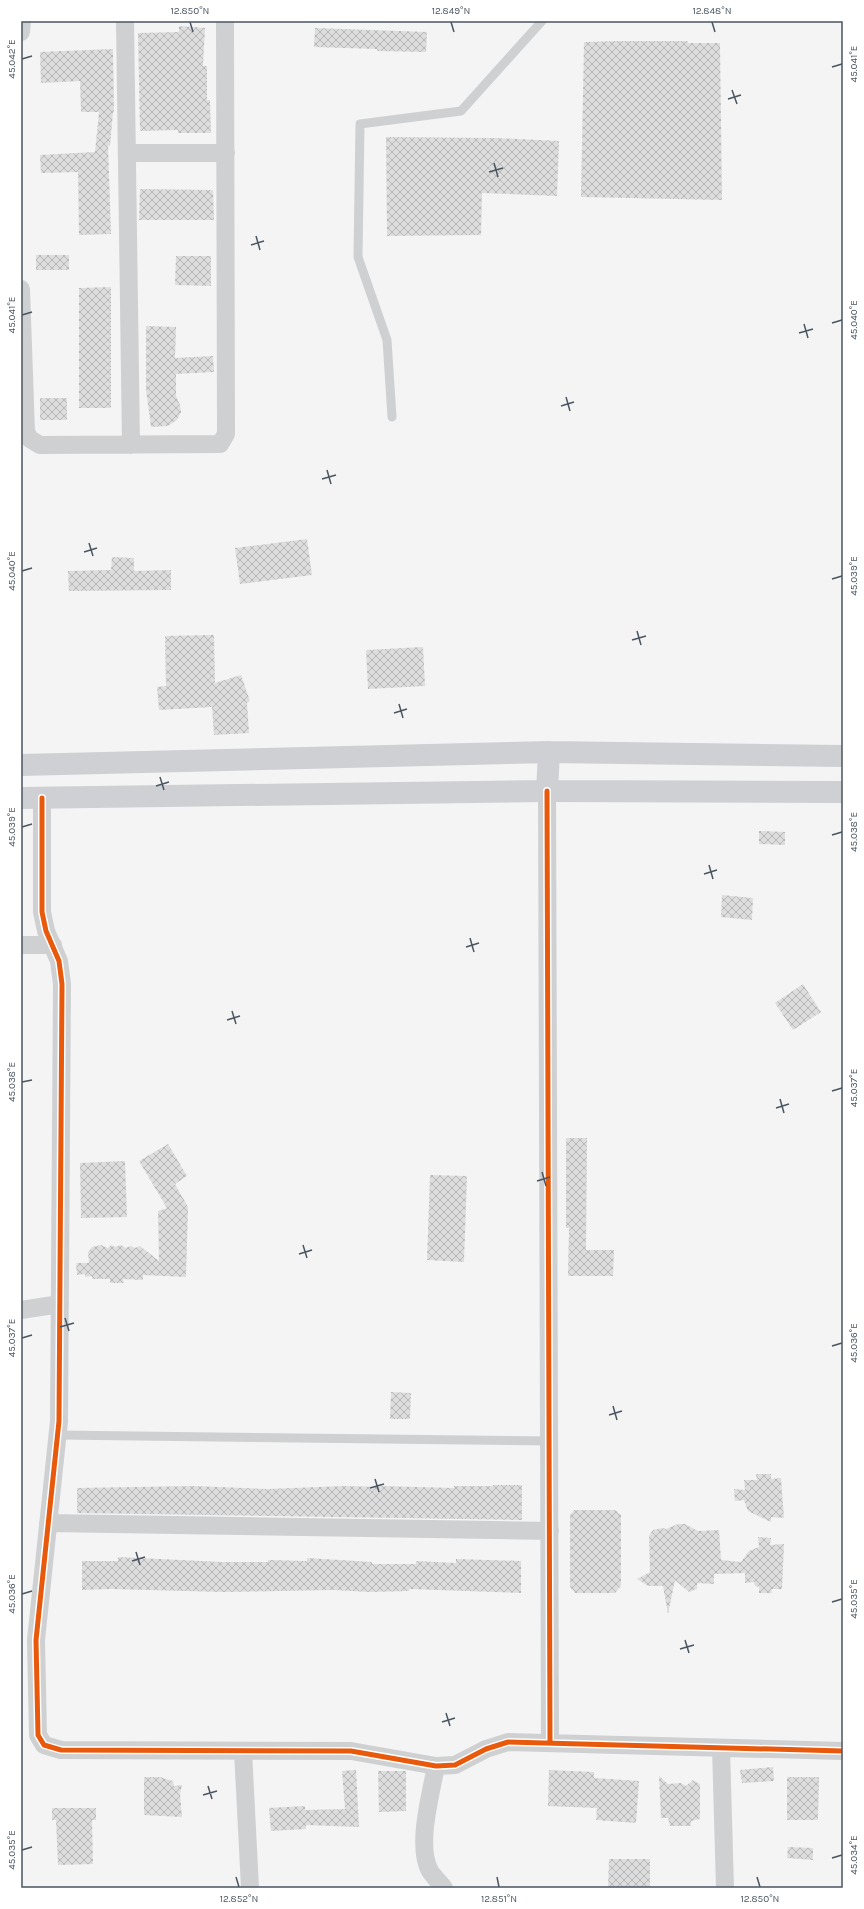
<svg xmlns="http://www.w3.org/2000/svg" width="864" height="1909" font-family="Karla,sans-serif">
	<defs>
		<pattern id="building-cross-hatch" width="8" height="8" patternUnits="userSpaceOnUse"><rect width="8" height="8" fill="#ddddde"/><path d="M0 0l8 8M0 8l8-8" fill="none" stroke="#b5b6b7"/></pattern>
	</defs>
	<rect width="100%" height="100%" fill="#f4f4f4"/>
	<path fill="url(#building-cross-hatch)" d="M179 26 205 28 203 66H207V100H210L211 133H178V130L140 131 138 33 179 32Z
		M315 28 427 32 426 52 377 51V49L314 47Z
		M617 41H688V43H720L722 200 581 197 584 42Z
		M113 49 114 112H113L110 146H108L111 234 79 235 78 172 41 173 40 155 95 152 99 112H81L80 81 41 83 40 52Z
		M386 137 495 138 559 141 557 196 482 193 481 235 387 236Z
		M140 189 213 190 214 220H139Z
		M36 255H69V270H36Z
		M176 256H211V286L175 285Z
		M111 287V408H79V288Z
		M146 326 176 327 175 358 213 356 214 372 176 374V396L180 405 181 412 177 420 168 426 151 427 146 389Z
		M40 398H67V420H40Z
		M307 539 312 575 240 584 235 548Z
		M112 557 134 558V571L171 570V590L69 591 68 571 111 570Z
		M214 635 215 683 241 675 250 701 247 703 249 733 214 735 212 707 159 710 157 687 166 686 165 636Z
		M423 647 425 686 368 689 366 650Z
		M759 831 785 832V845L759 844Z
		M722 895 753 898 752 920 721 917Z
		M803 984 821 1012 793 1030 775 1003Z
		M566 1138H587L586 1250H614L613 1276H568L569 1228H566Z
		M168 1144 187 1176 175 1184 188 1207 186 1277 143 1275V1280L123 1279 124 1283H110V1279H92V1276L85 1277V1274L77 1275 76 1263H89L88 1252 92 1247 101 1245 108 1248 111 1245 115 1247 121 1245 126 1248 131 1246 135 1248 140 1246 159 1261 158 1211 167 1208 139 1161Z
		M125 1161 127 1217 81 1218 80 1163Z
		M430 1175 467 1176 464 1262 427 1260Z
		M391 1392 411 1393 410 1419H390Z
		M756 1474H771V1479L781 1478 784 1518 771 1517V1522L748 1511 744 1500 735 1501 734 1489 745 1490 744 1480H757Z
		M493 1485H522V1520L77 1513V1488L194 1486 268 1489 344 1486 380 1487V1486L454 1488V1486H493Z
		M574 1510H615L621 1515V1586L615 1593H575L570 1587V1515Z
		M678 1524H685L698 1531 719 1530 721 1560 741 1562 749 1551 759 1547 758 1537 771 1538 770 1545 784 1544 782 1589H771L772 1593H759V1587L755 1586 754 1582 745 1583V1573L714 1574V1584L697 1583V1589L689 1592 675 1580 668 1614 663 1586H648L637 1579 650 1572 649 1536 653 1530 662 1528 666 1529Z
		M118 1557 222 1562H268V1560L307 1561V1558L372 1562V1564H416V1561L456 1563V1559L521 1561V1593L409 1589V1591L370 1592 333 1590 222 1592 110 1589 82 1590V1561H118Z
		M773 1767 774 1781 742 1783 740 1770Z
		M356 1770 359 1827 306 1825V1829L271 1831 269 1808 305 1806V1810L345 1809 342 1771Z
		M549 1770 594 1772V1778L639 1781 636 1823 596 1820 597 1808 548 1806Z
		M378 1771H406V1811L379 1812Z
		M659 1776 668 1784 681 1783 686 1786 693 1780 700 1784V1819L691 1821V1826H670L668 1818H661Z
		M144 1777H160L173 1781 174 1786 182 1785 180 1794 182 1817 144 1815Z
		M787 1777H819L818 1820H787Z
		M52 1808H96V1820H92L93 1864 58 1865 56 1820H52Z
		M788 1847 813 1848V1860L787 1858Z
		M609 1859H650V1888H608Z"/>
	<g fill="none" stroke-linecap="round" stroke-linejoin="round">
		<path stroke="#ced0d2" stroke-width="9" d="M392 417 387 340 358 257 360 124 461 111 542 21
			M57 1435 550 1441"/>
		<path stroke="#ced0d2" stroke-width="18" d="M125 21 131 445
			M21 32 22 21
			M127 153H226
			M21 289 26 432 30 439 40 445 220 444 226 434 225 21
			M547 791 550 1742
			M42 798V912L46 931 59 961 62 984 59 1421 36 1640 38 1735 44 1745 61 1750 351 1751 436 1766 455 1765 486 1749 508 1742 843 1751
			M21 945H53
			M21 1310 60 1304
			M48 1523 550 1531
			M721 1748 725 1888
			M243 1751 250 1888
			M436 1766C431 1794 416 1846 430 1871 434 1877 440 1883 444 1888"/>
		<path stroke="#ced0d4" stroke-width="22" d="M21 765 549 752 843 756
			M547 791 549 752
			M21 798 547 791 843 792"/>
		<g stroke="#fff" stroke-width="8">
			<path id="cycleway" d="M547 791 550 1742
				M42 798V912L46 931 59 961 62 984 59 1421 36 1640 38 1735 44 1745 61 1750 351 1751 436 1766 455 1765 486 1749 508 1742 843 1751"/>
		</g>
		<use href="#cycleway" stroke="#e8590c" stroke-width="5"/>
	</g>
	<path fill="none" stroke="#4a5661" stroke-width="1.5" d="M190 22 193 32M451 22 454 32M712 22 715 32M22 59 32 56M832 67 842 64M732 90 737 104M728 99 741 95M494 163 498 177M489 172 503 168M256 236 260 250M251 245 264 241M22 315 32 312M832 323 842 320M804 324 808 338M799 333 813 329M566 397 570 411M561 406 574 402M327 470 331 484M322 479 336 475M89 543 93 556M84 552 97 548M22 571 32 568M832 579 842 576M637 631 641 645M632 640 646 636M399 704 403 718M394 713 407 709M160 777 164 790M156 786 169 782M22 827 32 824M832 835 842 832M709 865 713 879M704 874 717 870M470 938 474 952M466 947 479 943M232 1011 236 1024M227 1020 240 1016M22 1082 32 1080M832 1091 842 1088M780 1099 784 1113M776 1108 789 1104M542 1172 546 1186M537 1181 550 1177M303 1245 307 1258M299 1254 312 1250M65 1318 69 1331M60 1327 74 1323M22 1338 32 1335M832 1346 842 1343M613 1406 617 1420M609 1415 622 1411M375 1479 379 1492M370 1488 384 1484M136 1552 140 1565M132 1561 145 1557M22 1594 32 1591M832 1602 842 1599M685 1640 689 1653M680 1649 694 1645M446 1713 450 1726M442 1722 455 1718M208 1786 212 1799M203 1795 217 1791M22 1850 32 1847M832 1858 842 1855M236 1877 239 1887M497 1877 499 1887M757 1877 760 1887"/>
	<rect width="864" height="1909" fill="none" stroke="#ffffff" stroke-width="44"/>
	<rect x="22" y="22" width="820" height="1865" fill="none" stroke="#4a5661" stroke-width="1.5"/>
	<g font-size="10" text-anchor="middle" fill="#4a5661">
		<text x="190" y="14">12.850°N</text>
		<text x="451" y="14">12.849°N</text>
		<text x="712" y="14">12.848°N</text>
		<text transform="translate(11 59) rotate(-90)" y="4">45.042°E</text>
		<text transform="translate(853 64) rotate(-90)" y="4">45.041°E</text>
		<text transform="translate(11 315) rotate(-90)" y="4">45.041°E</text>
		<text transform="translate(853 320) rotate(-90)" y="4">45.040°E</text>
		<text transform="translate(11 571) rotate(-90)" y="4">45.040°E</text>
		<text transform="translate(853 576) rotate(-90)" y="4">45.039°E</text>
		<text transform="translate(11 827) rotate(-90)" y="4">45.039°E</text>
		<text transform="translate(853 832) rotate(-90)" y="4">45.038°E</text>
		<text transform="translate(11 1082) rotate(-90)" y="4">45.038°E</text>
		<text transform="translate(853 1088) rotate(-90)" y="4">45.037°E</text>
		<text transform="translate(11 1338) rotate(-90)" y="4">45.037°E</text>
		<text transform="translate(853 1343) rotate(-90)" y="4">45.036°E</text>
		<text transform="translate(11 1594) rotate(-90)" y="4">45.036°E</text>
		<text transform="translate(853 1599) rotate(-90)" y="4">45.035°E</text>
		<text transform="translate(11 1850) rotate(-90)" y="4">45.035°E</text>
		<text transform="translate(853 1855) rotate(-90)" y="4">45.034°E</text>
		<text x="239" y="1902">12.852°N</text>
		<text x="499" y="1902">12.851°N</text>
		<text x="760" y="1902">12.850°N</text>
	</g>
</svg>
